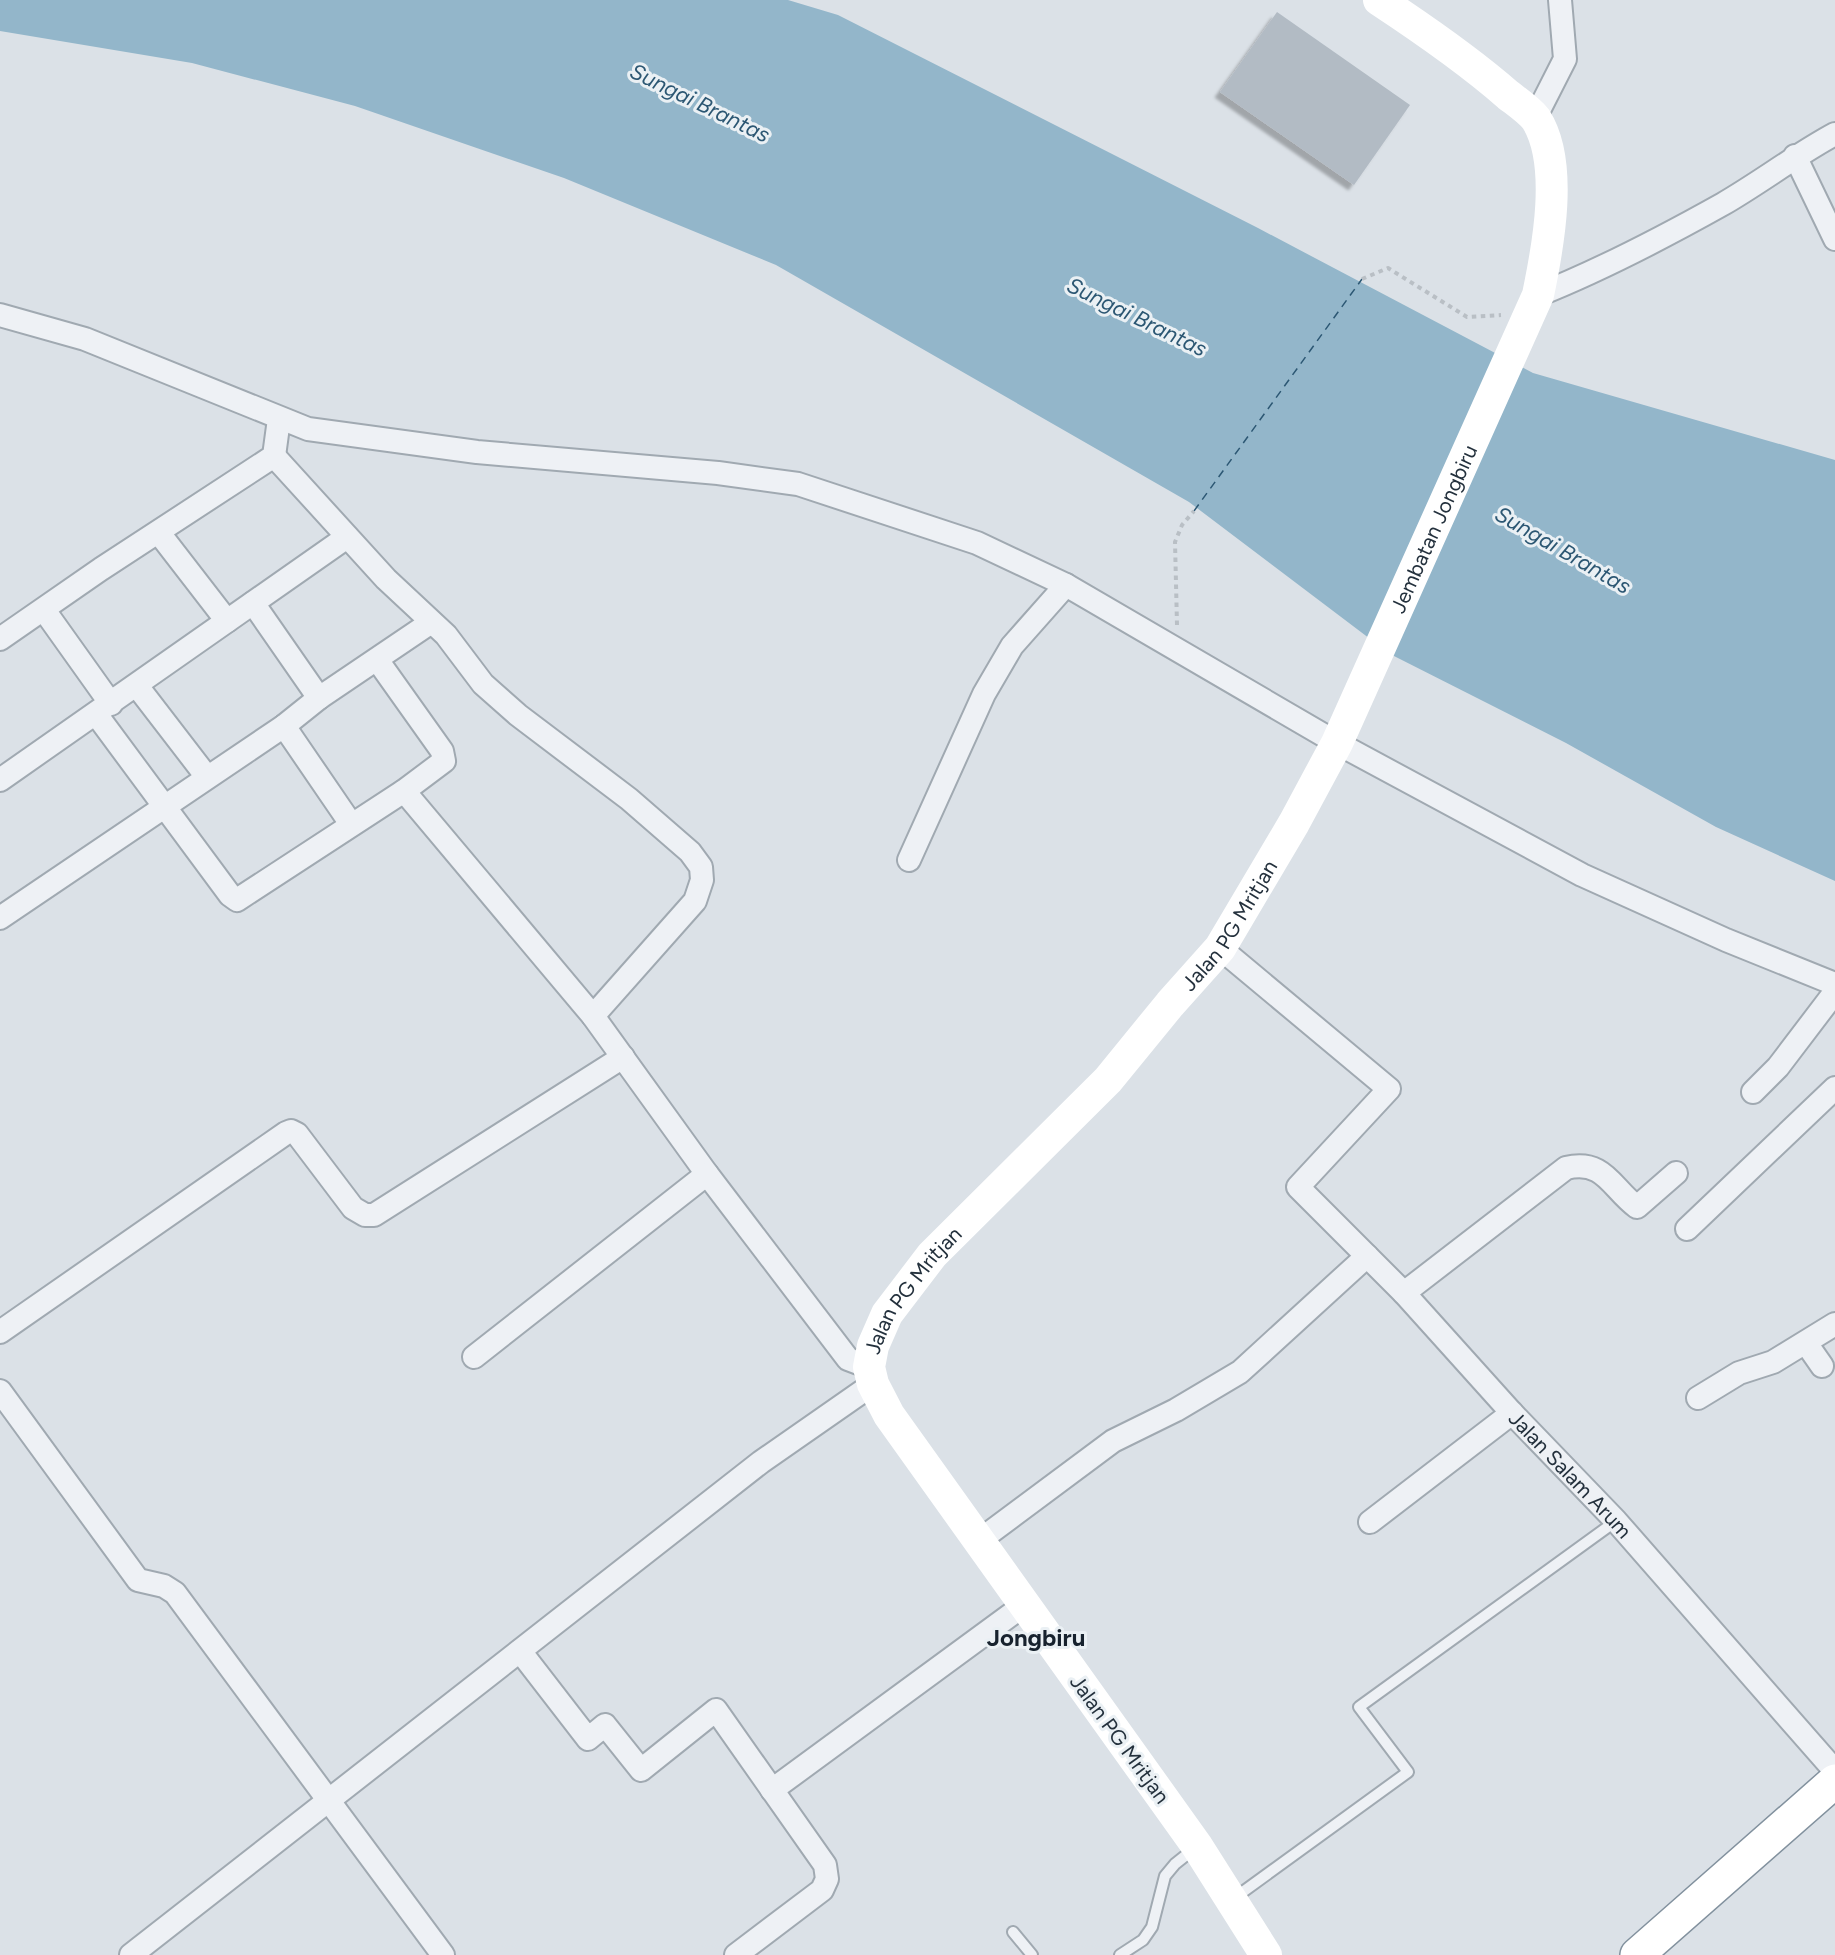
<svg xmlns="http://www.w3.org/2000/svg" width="1835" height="1955" font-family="Figtree,sans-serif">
	<defs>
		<filter id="shadow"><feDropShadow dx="-5.5" dy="5.5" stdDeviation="1.5" flood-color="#0004"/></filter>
	</defs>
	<rect width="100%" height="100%" fill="#dbe1e7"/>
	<path fill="#93b6ca" d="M0 0H788L838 15 1258 228 1533 373 1835 460V881L1716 827 1566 743 1390 654 1189 502 776 265 564 178 355 106 192 63 0 31Z"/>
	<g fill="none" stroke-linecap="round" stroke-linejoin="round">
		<path stroke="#2c5773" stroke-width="1.5" stroke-dasharray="8 6" stroke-linecap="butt" d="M1194 511 1362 279"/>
	</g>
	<path fill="#b2bbc4" filter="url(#shadow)" d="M1277 12 1410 105 1354 185 1220 92Z"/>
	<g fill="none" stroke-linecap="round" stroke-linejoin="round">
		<g stroke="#a0a9b1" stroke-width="14">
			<path id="service" d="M1233 1899 1408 1772 1359 1707 1616 1521
				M1013 1932 1032 1955
				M1120 1955 1143 1940 1152 1927 1165 1876 1175 1864 1195 1848"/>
		</g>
		<g stroke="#a0a9b1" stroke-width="26">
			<g id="minor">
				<path d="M1535 118 1565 59 1560 0"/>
				<path d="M1795 156 1835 239"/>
				<path d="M1538 295C1601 270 1664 237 1723 204 1761 182 1796 155 1835 134"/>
				<path d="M0 315 85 339 308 429 477 452 718 473 798 484 977 543 1066 585 1337 743 1582 875 1726 940 1835 984"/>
				<path d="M274 456 386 579 446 635 483 684 518 715 629 799 690 852 701 867 702 880 695 901 593 1016 707 1174 848 1359 869 1367"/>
				<path d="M159 533 227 621"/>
				<path d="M253 603 319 698"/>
				<path d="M44 610 111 704"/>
				<path d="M0 639 101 569 274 456 279 419"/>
				<path d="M137 686 207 777"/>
				<path d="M96 714 230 895 237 900 404 791 444 761 442 751 378 661"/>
				<path d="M284 726 351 824"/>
				<path d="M0 780 347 537"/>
				<path d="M404 791 593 1016"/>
				<path d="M909 860 984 694 1012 646 1066 585"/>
				<path d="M0 918 284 726 319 698 430 623"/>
				<path id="s1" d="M1220 948 1389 1089 1298 1187 1404 1293 1512 1413 1616 1521 1835 1771"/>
				<path d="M1753 1092 1778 1067 1835 992"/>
				<path d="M1687 1229 1835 1088"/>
				<path d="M1404 1293 1566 1168C1605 1159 1611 1188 1637 1207L1676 1173"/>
				<path d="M0 1332 286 1133 291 1131 297 1134 353 1208 365 1215H374L623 1057"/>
				<path d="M1806 1343 1822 1366"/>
				<path d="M474 1357 707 1174"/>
				<path d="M0 1391 138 1580 164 1586 175 1593 443 1955"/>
				<path d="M1698 1398 1739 1373 1773 1362 1835 1324"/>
				<path d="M1370 1522 1512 1413"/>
				<path d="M980 1540 1113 1441 1176 1410 1240 1372 1367 1256"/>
				<path d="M520 1651 588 1739 605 1725 641 1770 716 1710 825 1865 827 1879 822 1890 736 1955"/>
				<path d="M772 1790 1024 1605"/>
				<path d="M131 1955 761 1462 873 1384"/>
			</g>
		</g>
		<g stroke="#82919e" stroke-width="36">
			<path id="trunk" d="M1637 1955 1835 1781"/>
		</g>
		<path stroke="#b9bfc5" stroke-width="4" stroke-dasharray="4.5 4.5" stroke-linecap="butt" d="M1362 279 1388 268 1467 317 1501 315
			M1177 625 1175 542 1182 525 1194 511"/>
		<use href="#service" stroke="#eef1f5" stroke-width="10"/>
		<use href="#minor" stroke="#eef1f5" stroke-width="22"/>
		<path stroke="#fff" stroke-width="32" id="s2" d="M1266 1955 1197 1846 889 1415 873 1384 869 1367 873 1346 887 1314 932 1255 1108 1080 1170 1004 1220 948 1294 823 1337 743 1538 295C1548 247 1564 163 1536 119 1529 110 1517 102 1508 95 1468 60 1423 29 1379 0"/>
		<use href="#trunk" stroke="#fff" stroke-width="33"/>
	</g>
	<g text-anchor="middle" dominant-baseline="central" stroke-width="6" stroke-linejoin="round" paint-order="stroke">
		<g font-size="21" fill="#24313d" stroke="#eaf0f4">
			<text stroke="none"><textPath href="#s2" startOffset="1734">Jembatan Jongbiru</textPath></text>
			<text stroke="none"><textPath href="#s2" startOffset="1287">Jalan PG Mritjan</textPath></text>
			<text stroke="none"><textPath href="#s2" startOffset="801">Jalan PG Mritjan</textPath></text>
			<text stroke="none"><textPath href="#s1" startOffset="750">Jalan Salam Arum</textPath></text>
			<text transform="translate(1120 1739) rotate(54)">Jalan PG Mritjan</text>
		</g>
		<g font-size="22" font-style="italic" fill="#2c5773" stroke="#eaf0f4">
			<text transform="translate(700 103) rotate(26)">Sungai Brantas</text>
			<text transform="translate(1137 317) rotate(26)">Sungai Brantas</text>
			<text transform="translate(1563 550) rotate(30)">Sungai Brantas</text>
		</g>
		<g font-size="24" font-weight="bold" fill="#17222e" stroke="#eaf0f4">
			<text x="1036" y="1637">Jongbiru</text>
		</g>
	</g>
</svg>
